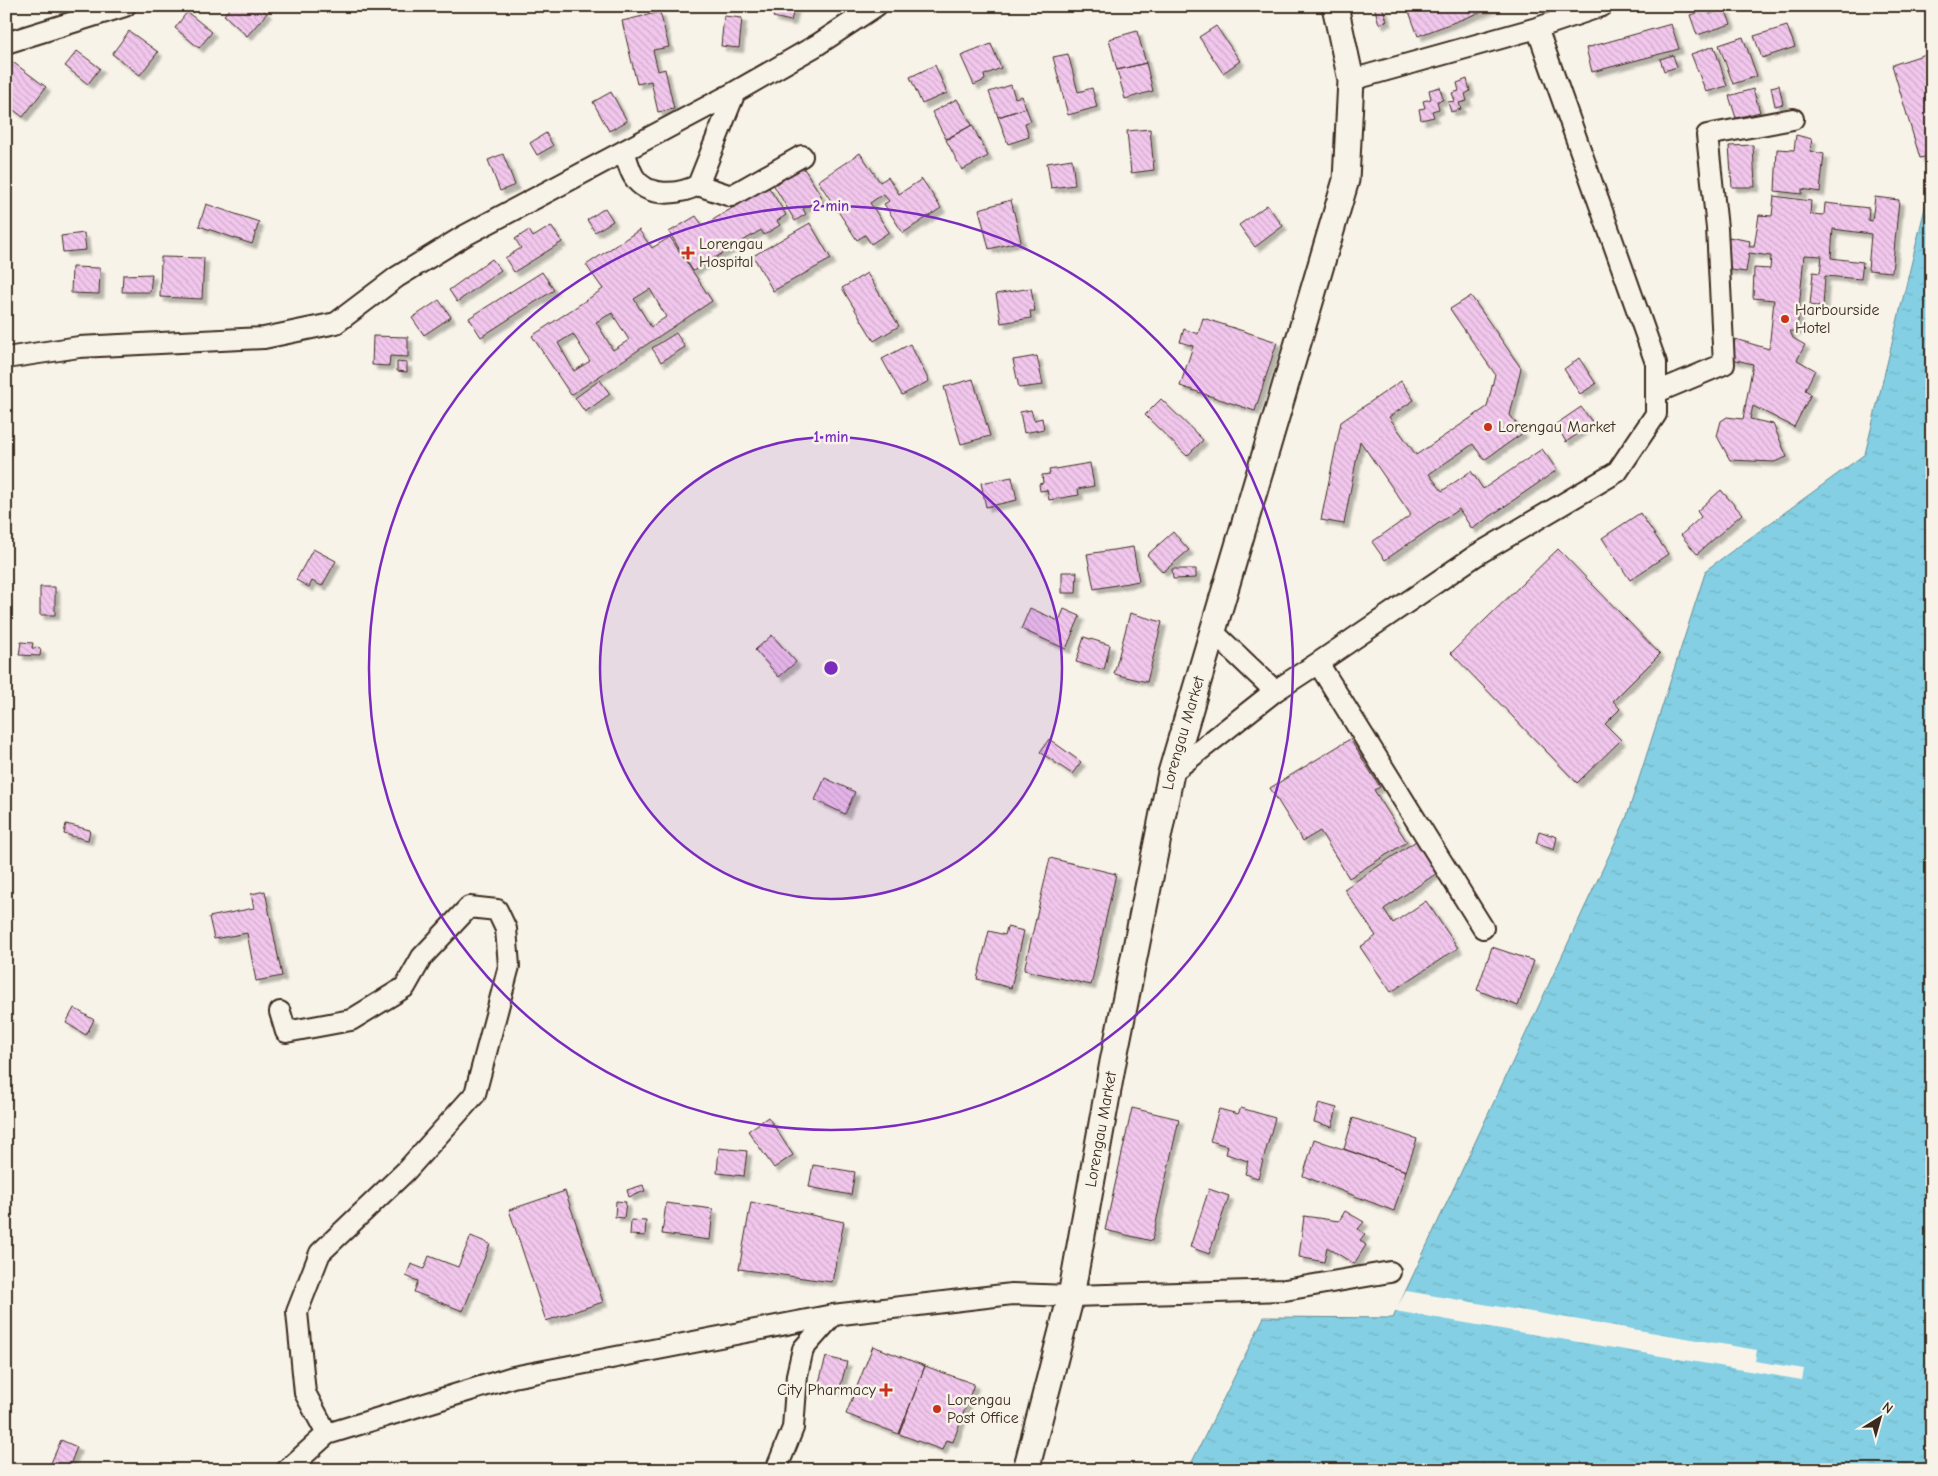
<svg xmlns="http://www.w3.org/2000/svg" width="1938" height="1476" font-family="'Comic Neue',sans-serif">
	<defs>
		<pattern id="water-ripples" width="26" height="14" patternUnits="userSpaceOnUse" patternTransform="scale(1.25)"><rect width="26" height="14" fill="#84cfe3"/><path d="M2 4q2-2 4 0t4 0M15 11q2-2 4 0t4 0" fill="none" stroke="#73b2c2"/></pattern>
		<pattern id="building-back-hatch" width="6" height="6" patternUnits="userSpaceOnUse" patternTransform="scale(1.25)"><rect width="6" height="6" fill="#f2c7ed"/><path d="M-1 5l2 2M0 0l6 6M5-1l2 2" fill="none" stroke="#d0abcb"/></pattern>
		<filter id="shadow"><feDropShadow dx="4.5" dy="4.5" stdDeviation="1" flood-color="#0004"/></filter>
	</defs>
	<rect width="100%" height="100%" fill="#f7f3e8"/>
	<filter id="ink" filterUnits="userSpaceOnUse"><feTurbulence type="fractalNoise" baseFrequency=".02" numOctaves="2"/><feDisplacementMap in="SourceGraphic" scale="10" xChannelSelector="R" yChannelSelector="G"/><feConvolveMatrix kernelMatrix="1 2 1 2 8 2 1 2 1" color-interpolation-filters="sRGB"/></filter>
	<g filter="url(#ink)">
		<path fill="url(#water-ripples)" stroke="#678d94" d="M1932 179V1470H1188L1264 1317 1393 1318 1626 819 1706 570 1865 454Z"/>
		<path fill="#f7f3e8" d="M1406 1291 1757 1350 1755 1361 1804 1369 1802 1380 1395 1311Z"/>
		<path fill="url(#building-back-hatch)" stroke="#3b2a1e" fill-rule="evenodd" filter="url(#shadow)" d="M232 6H259L267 13 247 36 224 15Z
			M776 6H795L791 21 773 17Z
			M1374 6H1382L1387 21 1379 24Z
			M1407 6H1497L1418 36Z
			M1725 9 1731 24 1697 35 1690 15 1708 10 1710 14Z
			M187 12 212 32 199 48 175 28Z
			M660 12 669 47 653 50 658 71 665 69 674 109 658 112 651 81 637 84 622 21Z
			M724 16 742 18 739 48 721 46Z
			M1671 24 1679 49 1592 72 1586 48Z
			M1216 26 1240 61 1223 73 1199 37Z
			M1787 26 1795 47 1762 58 1754 36Z
			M129 31 158 52 140 75 112 54Z
			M1137 31 1146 63 1117 70 1109 39Z
			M1743 37 1757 76 1733 84 1719 45Z
			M991 44 1001 68 984 75 985 80 974 85 961 56Z
			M1714 46 1727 86 1706 92 1691 54Z
			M77 51 100 68 88 84 65 66Z
			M1932 52V155L1920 158 1892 65Z
			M1068 54 1078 92 1092 88 1097 107 1068 115 1053 57Z
			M1673 55 1677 67 1664 71 1660 59Z
			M10 60 46 87 23 117 6 104V87L9 84 6 82V65Z
			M1146 63 1153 91 1125 99 1117 70Z
			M935 65 947 93 922 104 910 77Z
			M1467 79 1470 91 1465 94 1467 101 1459 103 1461 109 1451 112 1448 102 1455 101 1452 93 1459 91 1457 83Z
			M1011 85 1015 98 1022 96 1026 108 998 117 989 92Z
			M1779 85 1783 104 1775 106 1771 87Z
			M1440 87 1443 100 1437 101 1439 109 1432 111 1434 117 1421 120 1419 109 1425 108 1423 101 1431 99 1429 90Z
			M1753 89 1760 112 1736 118 1729 96Z
			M611 92 627 121 609 131 593 102Z
			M957 99 972 125 946 139 932 112Z
			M1026 108 1031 121 1025 123 1029 137 1008 144 998 117Z
			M972 125 988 156 962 170 946 140Z
			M1150 129 1154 170 1131 173 1127 131Z
			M546 133 553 146 537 155 530 143Z
			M1796 135 1812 139 1810 151 1824 154 1820 192 1802 189V194L1775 191 1777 149 1794 150Z
			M1753 145 1755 187H1732L1729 146Z
			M860 153 880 182 888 177 899 194 922 179 941 208 903 233 884 204 889 201 883 194 870 203 889 232 871 244 865 235 857 240 818 181Z
			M503 154 515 185 500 191 488 160Z
			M1072 159 1075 185 1051 188 1047 163Z
			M803 167 822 197 803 209 806 214 795 221 773 184Z
			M768 186 786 215 777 221 780 225 764 235 761 230 693 271 669 232 696 216 703 226Z
			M1774 196 1811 201 1810 214 1824 215 1825 203 1869 208 1868 220 1872 221 1875 197 1899 200 1892 272 1868 270 1871 234 1833 229 1831 258 1863 262 1861 279 1825 276 1823 307 1810 305 1813 272 1820 273 1822 256 1804 255 1797 331H1790L1793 338 1805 345 1797 360 1815 370 1805 390 1811 394 1794 427 1753 406 1750 419 1773 424 1787 457 1774 462 1730 460 1717 436 1721 421 1727 417 1743 419 1753 364 1732 359 1735 339 1769 349 1774 300 1753 298 1754 268 1770 269 1771 256 1749 253 1746 272 1724 269 1729 237 1750 241 1749 247H1754L1759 215 1772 216Z
			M1011 200 1021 241 989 249 979 209Z
			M206 204 259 222 252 244 199 226Z
			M1267 205 1283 226 1255 247 1239 225Z
			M605 208 613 221 595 232 587 220Z
			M810 223 831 259 773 291 753 256Z
			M551 226 562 242 514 272 505 258 521 248 515 239 529 230 533 237Z
			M639 230 652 248 670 237 712 301 571 395 532 336 603 289 586 265ZM650 289 666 317 651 327 634 299ZM612 313 629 340 613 350 596 322ZM573 334 590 361 574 371 558 343Z
			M84 233 86 250 63 252 61 236Z
			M161 257 204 258 202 299 160 297Z
			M492 259 501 270 457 302 449 290Z
			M72 267 100 268 99 294 71 293Z
			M542 272 554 290 481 337 469 318Z
			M867 273 899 326 874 341 842 288Z
			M152 274 150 292H122L123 275Z
			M1031 288 1035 311H1030L1031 318 1001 323 996 294Z
			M1471 296 1521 368 1510 415 1523 433 1484 460 1473 444 1429 474 1442 491 1471 471 1483 489 1542 449 1557 470 1472 529 1459 509 1385 560 1372 542 1411 515 1360 441 1344 524 1321 520 1341 422 1401 381 1414 400 1389 417 1416 455 1487 407 1495 374 1450 309Z
			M439 300 451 317 424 335 412 318Z
			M1203 318 1277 342 1255 411 1180 386 1193 346 1180 342 1184 329 1198 334Z
			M676 333 685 347 661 362 652 348Z
			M373 336 408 337V357L390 356 389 366 372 365Z
			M910 344 929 381 902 395 882 359Z
			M1037 356 1043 385 1019 388 1013 360Z
			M1579 358 1596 384 1580 394 1564 369Z
			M397 362 407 363V372L397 371Z
			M973 379 990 436 961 444 944 387Z
			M600 380 610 394 585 412 575 398Z
			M1161 399 1203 440 1187 456 1145 415Z
			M1581 407 1593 423 1566 442 1556 424Z
			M1031 410 1034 420 1042 418 1044 429 1024 433 1020 412Z
			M1090 463 1094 486 1078 489 1079 495 1049 500 1047 490 1040 491 1039 484 1043 483 1042 475 1050 474 1049 470Z
			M1012 477 1017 500 986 507 981 483Z
			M1721 490 1742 514 1697 554 1681 535 1701 517 1697 511Z
			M1640 513 1668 554 1630 580 1602 538Z
			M1173 532 1189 550 1163 572 1147 555Z
			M1133 547 1139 581 1094 589 1087 554Z
			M313 549 336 561 322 586 312 581 309 587 296 580Z
			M1558 549 1660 654 1613 701 1620 709 1605 724 1621 740 1577 783 1451 653Z
			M1172 569H1196V578L1173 579Z
			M1062 572H1077L1076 593H1062Z
			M40 587H55V615H40Z
			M1030 608 1059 621 1064 609 1080 616 1066 649 1021 629Z
			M1130 613 1162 622 1147 682 1114 674Z
			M772 635 796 662 779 677 755 650Z
			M1084 637 1110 645 1104 670 1076 662Z
			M21 642 33 643 32 648 41 649 40 656 19 655Z
			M1049 739 1081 762 1072 774 1040 752Z
			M1350 739 1380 787 1374 790 1407 842 1349 878 1320 831 1303 841 1270 788Z
			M825 778 855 792 845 814 815 800Z
			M66 824 90 830 88 840 64 834Z
			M1539 831 1557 837 1554 850 1536 843Z
			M1416 841 1437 873 1384 909 1393 923 1426 901 1458 948 1391 992 1360 947 1376 936 1344 889Z
			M1050 858 1116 874 1091 985 1024 970Z
			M265 891 282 976 256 981 247 933 214 939 209 917 254 908 251 894Z
			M1007 927 1024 931 1011 988 977 979 989 931 1005 935Z
			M1492 947 1534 961 1518 1006 1477 990Z
			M74 1008 94 1020 86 1035 66 1023Z
			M1319 1103 1337 1108 1332 1127 1314 1122Z
			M1132 1108 1179 1119 1152 1241 1105 1230Z
			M1241 1108 1275 1118 1258 1178 1245 1174 1248 1161 1226 1154 1228 1146 1210 1141 1219 1109 1238 1114Z
			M768 1117 793 1155 774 1168 748 1131Z
			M1353 1118 1417 1139 1406 1171 1344 1149Z
			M1314 1139 1406 1171 1394 1211 1303 1176Z
			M719 1148 747 1151 744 1176 717 1173Z
			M813 1165 855 1172 851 1195 809 1187Z
			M643 1185 645 1191 629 1197 627 1190Z
			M1209 1189 1229 1196 1209 1254 1190 1247Z
			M565 1191 603 1302 546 1321 509 1210Z
			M616 1201 626 1202 624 1218 615 1217Z
			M751 1202 844 1222 832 1282 739 1269Z
			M666 1203 713 1209 710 1240 662 1234Z
			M1345 1211 1364 1222 1358 1229 1365 1234 1360 1240 1366 1245 1354 1264 1327 1247 1324 1262 1299 1257 1304 1216 1339 1221Z
			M631 1220 646 1221 645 1236 630 1235Z
			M471 1236 490 1244 463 1311 414 1292 418 1281 406 1276 411 1264 424 1269 429 1256 458 1267Z
			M873 1346 925 1366 899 1434 846 1414Z
			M826 1357 847 1362 839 1391 818 1386Z
			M925 1366 974 1384 953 1442 946 1440 942 1450 899 1434Z
			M61 1440 77 1447 68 1470H48Z"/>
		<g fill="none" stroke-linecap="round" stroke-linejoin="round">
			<g stroke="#3b2a1e" stroke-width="24">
				<path id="minor" d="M6 43 125 6
					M1351 80 1537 28 1602 6
					M624 151C627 159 629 169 634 177 647 198 679 195 698 185L735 92
					M698 185 731 196 802 156
					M6 358 79 347 264 338 336 323 397 277 464 236 735 92 817 45 876 6
					M1657 392 1724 364 1717 228 1707 135 1793 119
					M1212 631 1275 691
					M1318 663 1483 928
					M1171 773 1275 691 1318 663 1478 554 1617 472 1656 414V363L1537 28
					M280 1012 286 1032 351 1020 405 987 422 957 469 907 497 910 506 929 509 966 475 1094 406 1171 320 1253 297 1312 305 1393 327 1434
					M287 1470 327 1434 513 1377 833 1315 1012 1294 1071 1296 1285 1290 1390 1272
					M776 1470 793 1428 797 1375 803 1349 833 1315"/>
			</g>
			<g stroke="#3b2a1e" stroke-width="29">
				<g id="major">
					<path id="s1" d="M1026 1470 1071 1296 1113 1062 1171 773 1346 180 1351 80 1335 6"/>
				</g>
			</g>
			<use href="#minor" stroke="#f7f3e8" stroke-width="20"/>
			<use href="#major" stroke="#f7f3e8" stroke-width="25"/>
		</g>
	</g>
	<circle cx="831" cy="668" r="231" fill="#7b2cbf" fill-opacity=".12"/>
	<g fill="none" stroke="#7b2cbf" stroke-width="2.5">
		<circle cx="831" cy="668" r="231"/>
		<circle cx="831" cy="668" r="462"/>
	</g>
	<g fill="#c8321e" stroke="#f7f3e8" stroke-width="2">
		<path d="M685.5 245.5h5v5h5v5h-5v5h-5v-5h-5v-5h5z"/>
		<circle cx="1785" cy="319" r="5"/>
		<circle cx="1488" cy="427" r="5"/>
		<path d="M883.5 1382.5h5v5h5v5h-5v5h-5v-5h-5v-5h5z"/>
		<circle cx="937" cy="1409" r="5"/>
	</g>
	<g text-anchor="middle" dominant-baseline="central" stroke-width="5" stroke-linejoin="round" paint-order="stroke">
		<g font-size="16" fill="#3b2a1e" stroke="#f7f3e8" text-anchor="start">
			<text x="699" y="244">Lorengau<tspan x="699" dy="18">Hospital</tspan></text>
			<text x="1795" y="310">Harbourside<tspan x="1795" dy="18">Hotel</tspan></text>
			<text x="1498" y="427">Lorengau Market</text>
			<text x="876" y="1390" text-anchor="end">City Pharmacy</text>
			<text x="947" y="1400">Lorengau<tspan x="947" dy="18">Post Office</tspan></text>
		</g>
		<g font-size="16" fill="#3b2a1e" stroke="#f7f3e8">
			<text stroke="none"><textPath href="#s1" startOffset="754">Lorengau Market</textPath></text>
			<text stroke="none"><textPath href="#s1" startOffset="349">Lorengau Market</textPath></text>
		</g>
	</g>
	<circle cx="831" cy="668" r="8" fill="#7b2cbf" stroke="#f7f3e8" stroke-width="2.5"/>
	<g font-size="15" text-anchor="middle" font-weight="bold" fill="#7b2cbf" stroke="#f7f3e8" stroke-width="5" stroke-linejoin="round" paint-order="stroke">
		<text x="831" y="211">2 min</text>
		<text x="831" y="442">1 min</text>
	</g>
	<rect width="1938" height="1476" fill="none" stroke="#f7f3e8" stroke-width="25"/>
	<rect x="12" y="12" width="1913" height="1451" fill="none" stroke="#3b2a1e" stroke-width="2" filter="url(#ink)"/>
	<g transform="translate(1880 1418) rotate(37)" stroke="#f7f3e8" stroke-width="4" paint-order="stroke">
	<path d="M0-4L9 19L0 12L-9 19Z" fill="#3b2a1e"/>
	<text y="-8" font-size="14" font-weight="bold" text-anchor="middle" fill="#3b2a1e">N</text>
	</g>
</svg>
